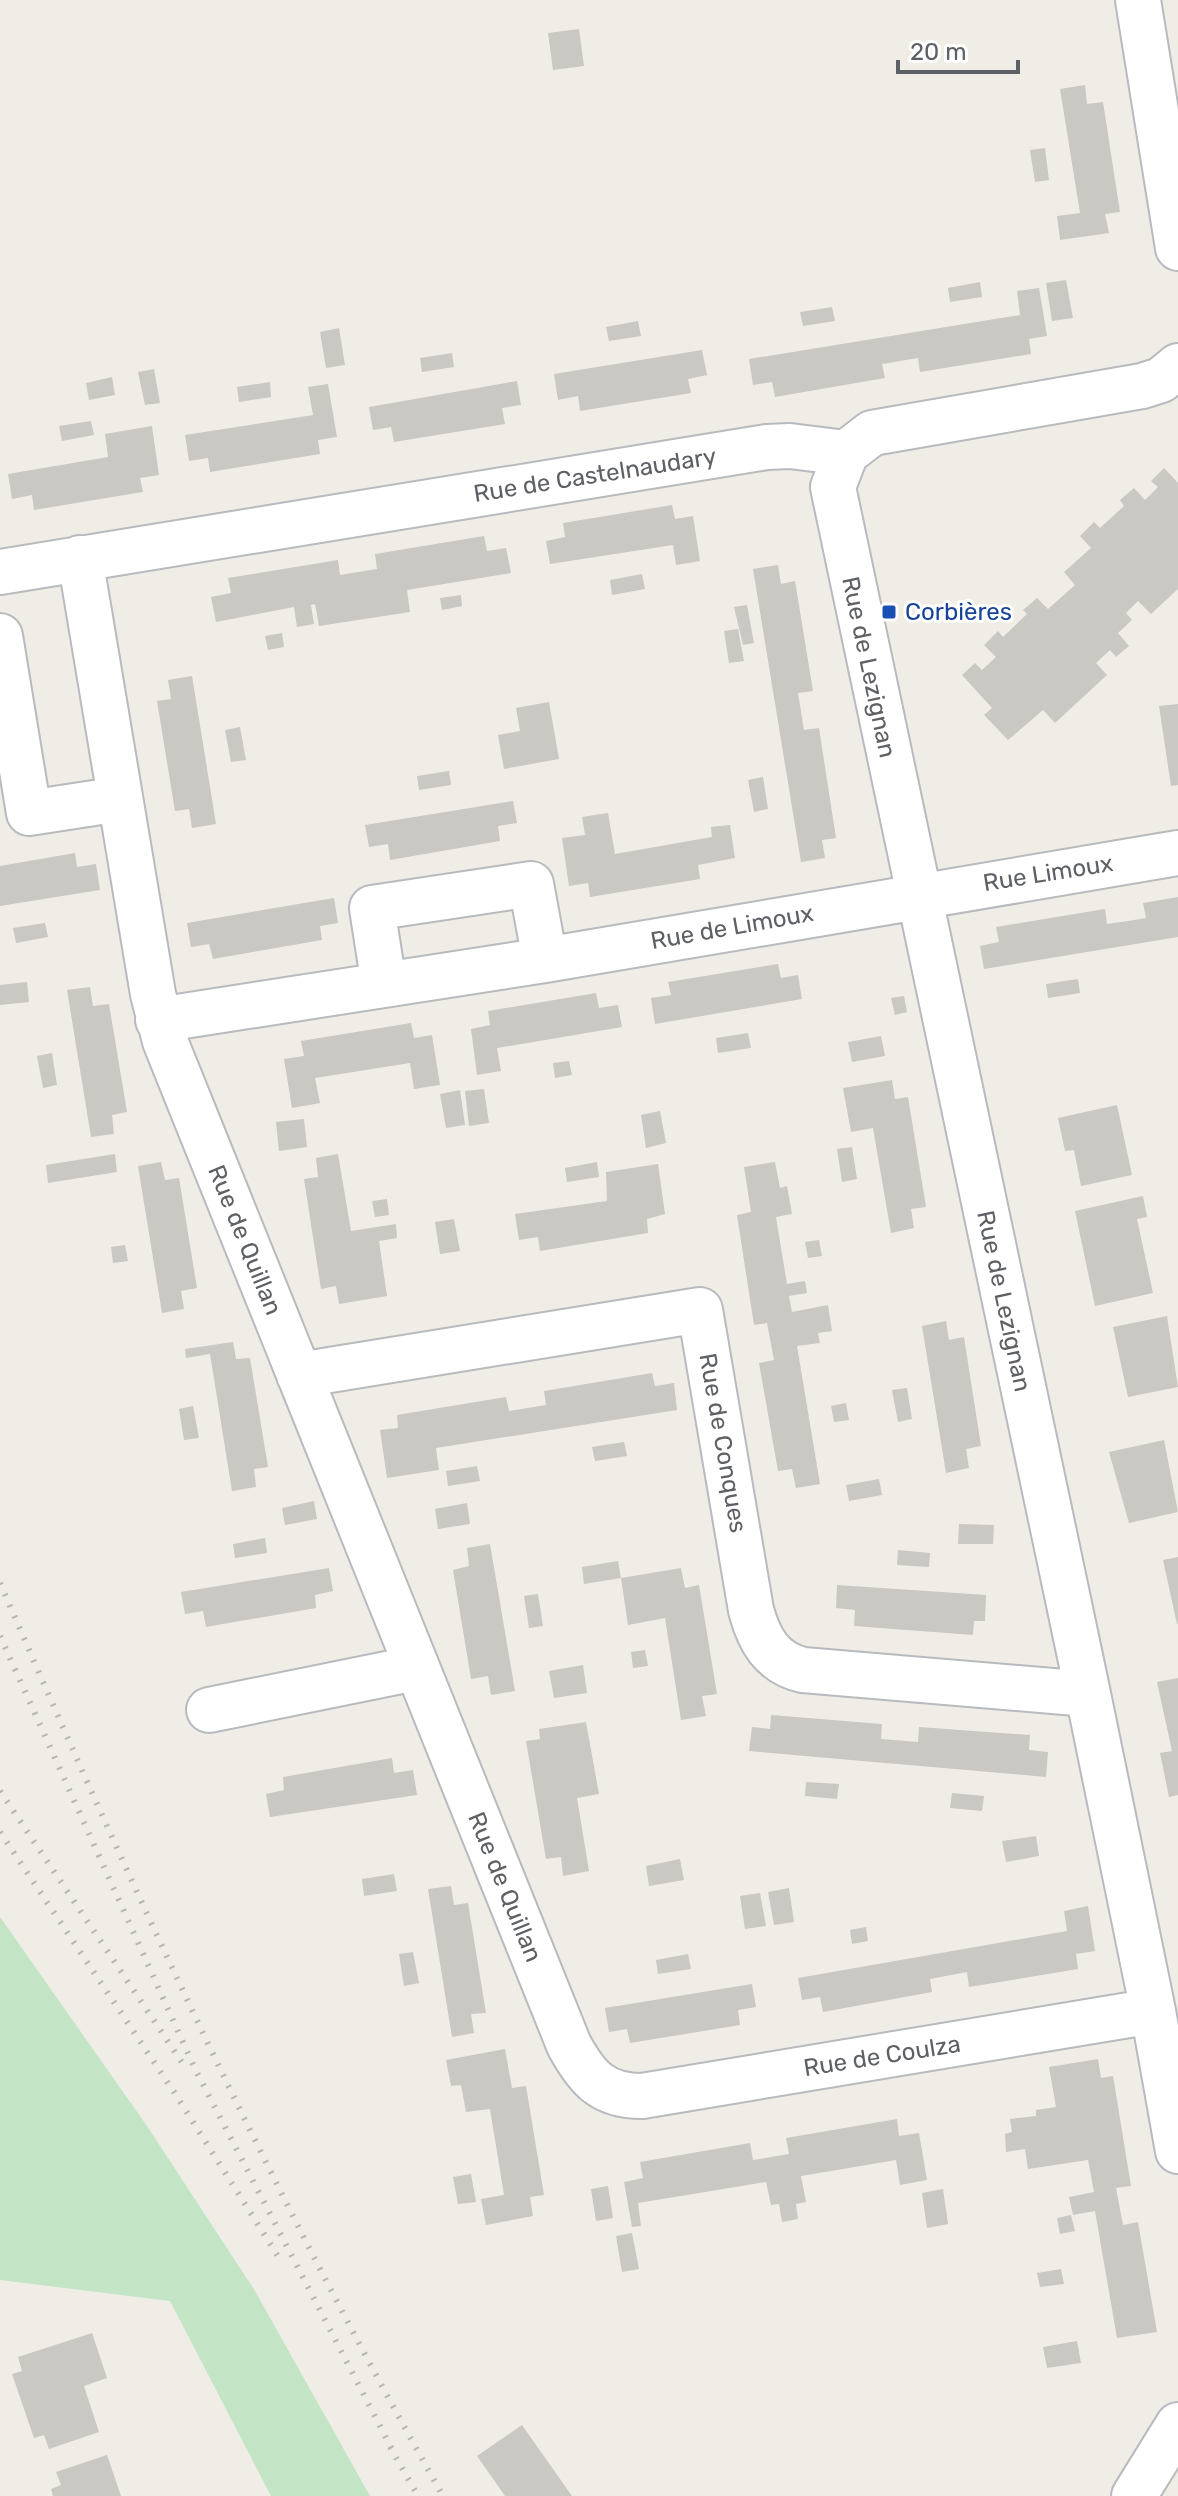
<svg xmlns="http://www.w3.org/2000/svg" width="1178" height="2496" font-family="Rubik,sans-serif">
	<rect width="100%" height="100%" fill="#efede5"/>
	<path fill="#c3e5c6" d="M0 1917 147 2126 255 2291 370 2496H271L170 2301 0 2280Z"/>
	<path fill="#cac8c2" d="M579 29 584 66 553 70 548 33Z
		M1085 85 1087 104 1103 102 1120 212 1105 214 1109 233 1060 240 1057 216 1080 213 1060 89Z
		M1045 148 1049 180 1035 182 1030 150Z
		M1066 280 1073 318 1052 321 1046 283Z
		M980 282 982 297 950 302 948 288Z
		M1039 288 1047 336 1029 339 1031 354 920 372 918 358 882 364 885 378 775 397 772 382 753 385 749 359 1020 315 1017 291Z
		M832 307 835 321 803 326 800 312Z
		M638 321 641 336 609 341 606 327Z
		M339 328 345 365 326 368 320 332Z
		M702 350 707 375 688 379 691 393 580 411 578 396 558 400 554 374Z
		M452 353 454 367 422 372 420 358Z
		M154 369 160 403 145 405 138 372Z
		M112 377 115 395 89 400 86 383Z
		M517 381 521 405 502 408 505 424 394 442 391 427 373 430 369 407Z
		M270 382 271 397 239 402 237 387Z
		M328 384 337 437 318 440 320 454 210 472 208 458 189 461 185 435 313 415 308 387Z
		M91 421 94 435 62 441 59 426Z
		M152 426 159 475 140 478 143 492 34 510 32 495 12 499 8 474 108 457 105 434Z
		M1164 468 1178 483V589L1151 614 1138 601 1126 613 1132 620 1118 633 1129 646 1116 657 1110 650 1096 663 1107 675 1055 723 1043 710 1008 740 984 715 992 708 962 675 975 663 982 670 996 657 984 645 998 631 1003 637 1027 614 1023 610 1037 598 1048 609 1075 585 1064 572 1091 548 1080 536 1094 522 1100 528 1124 506 1120 500 1134 488 1145 500 1158 487 1151 481Z
		M672 505 675 519 693 516 700 561 676 565 673 545 550 564 546 541 565 537 563 523Z
		M484 536 487 551 506 548 511 573 407 590 410 612 319 626 315 604 311 605 314 624 297 627 294 607 216 622 211 597 231 593 228 578 338 560 340 575 377 569 375 554Z
		M778 565 781 584 795 581 813 691 798 693 804 730 819 728 836 838 822 840 825 858 801 862 753 569Z
		M642 574 645 589 612 595 610 580Z
		M461 595 462 606 442 610 440 598Z
		M747 605 754 643 743 645 734 607Z
		M738 629 744 661 729 663 724 631Z
		M282 633 284 647 268 650 265 636Z
		M192 676 216 824 192 828 189 809 175 811 157 701 171 699 168 680Z
		M549 702 559 759 504 769 498 735 520 731 516 708Z
		M1178 704V785L1171 786 1159 706Z
		M240 727 246 760 231 762 225 730Z
		M449 771 451 785 419 790 417 776Z
		M763 777 768 809 754 812 748 780Z
		M513 801 517 823 498 826 500 841 390 860 388 844 369 847 365 825Z
		M608 813 615 854 712 837 711 827 730 825 735 858 698 865 700 879 590 897 588 883 569 886 562 838 585 835 582 817Z
		M75 853 77 867 96 864 100 890 0 906V866Z
		M1178 897V937L984 969 980 946 999 942 996 927 1105 909 1107 924 1128 921 1146 918 1143 903Z
		M334 898 338 923 320 926 322 940 213 959 209 944 191 947 187 923Z
		M45 923 48 937 16 943 13 928Z
		M778 964 781 978 798 975 802 999 655 1024 651 998 671 995 668 982Z
		M1078 979 1080 993 1048 998 1046 984Z
		M27 982 29 1002 0 1005V985Z
		M90 987 93 1006 109 1004 127 1112 112 1115 114 1134 91 1137 67 990Z
		M596 993 599 1008 618 1005 622 1027 497 1048 501 1071 477 1075 471 1029 490 1025 488 1011Z
		M904 996 907 1012 895 1015 891 998Z
		M411 1023 414 1038 432 1035 440 1085 414 1089 410 1063 315 1078 320 1103 292 1108 284 1059 304 1056 301 1041Z
		M748 1033 751 1048 718 1053 716 1038Z
		M881 1036 885 1056 852 1062 848 1042Z
		M52 1053 57 1085 43 1088 37 1056Z
		M569 1061 572 1075 555 1078 553 1063Z
		M892 1080 895 1099 908 1097 926 1207 911 1209 914 1228 891 1233 873 1128 851 1132 843 1088Z
		M484 1089 489 1123 469 1126 465 1091Z
		M460 1090 465 1125 446 1128 440 1094Z
		M1117 1105 1132 1175 1081 1186 1074 1150 1065 1151 1058 1118Z
		M660 1111 666 1143 646 1148 641 1115Z
		M304 1119 307 1147 279 1151 276 1122Z
		M852 1147 857 1179 842 1182 837 1149Z
		M115 1154 117 1172 48 1183 46 1165Z
		M338 1154 351 1231 396 1224 397 1238 379 1241 387 1296 339 1304 336 1286 321 1289 304 1179 318 1177 316 1158Z
		M161 1162 165 1180 179 1178 197 1288 181 1291 184 1309 162 1313 138 1166Z
		M597 1162 599 1177 567 1182 565 1168Z
		M775 1162 780 1188 787 1186 792 1214 776 1217 787 1284 805 1281 807 1293 789 1296 792 1312 828 1305 832 1331 818 1333 820 1343 797 1346 820 1484 796 1488 792 1469 778 1471 759 1363 774 1360 767 1323 754 1325 737 1215 751 1212 744 1167Z
		M658 1164 665 1214 647 1219 648 1233 540 1251 538 1237 519 1240 515 1214 607 1201 606 1172Z
		M1143 1196 1147 1217 1137 1219 1153 1293 1095 1306 1075 1211Z
		M387 1199 389 1215 375 1217 372 1201Z
		M454 1219 460 1251 440 1254 435 1222Z
		M819 1240 822 1256 808 1258 805 1242Z
		M125 1245 128 1261 113 1263 111 1247Z
		M1167 1316 1178 1387 1128 1397 1113 1327Z
		M946 1321 949 1340 964 1337 981 1446 966 1449 969 1468 946 1473 922 1326Z
		M233 1342 236 1359 250 1358 268 1467 254 1469 256 1487 232 1491 210 1354 186 1358 185 1349Z
		M652 1373 655 1386 674 1383 677 1410 436 1448 439 1470 387 1478 380 1430 398 1428 397 1415 506 1397 509 1411 546 1405 544 1391Z
		M907 1388 912 1419 898 1422 892 1390Z
		M846 1403 849 1420 834 1422 831 1406Z
		M193 1406 199 1438 184 1440 179 1409Z
		M1164 1440 1178 1512 1129 1523 1109 1452Z
		M624 1442 627 1456 595 1461 592 1447Z
		M477 1466 480 1481 448 1486 446 1471Z
		M879 1479 882 1495 849 1501 846 1485Z
		M314 1501 317 1519 285 1525 282 1508Z
		M467 1503 470 1524 438 1529 435 1509Z
		M959 1524 994 1525 993 1544H958Z
		M265 1538 267 1553 235 1558 233 1544Z
		M490 1544 515 1691 491 1695 488 1676 471 1679 453 1570 469 1566 467 1548Z
		M898 1550 930 1553 929 1567 897 1565Z
		M1178 1557V1624H1177L1163 1560Z
		M618 1561 621 1578 584 1584 582 1567Z
		M329 1568 333 1591 315 1595 316 1608 206 1627 203 1611 185 1614 181 1592Z
		M681 1568 685 1588 699 1585 717 1694 702 1696 706 1716 681 1720 665 1618 628 1625 621 1578Z
		M837 1585 986 1595 985 1621H974L973 1635 854 1626 855 1610 836 1608Z
		M538 1594 543 1626 529 1628 524 1596Z
		M645 1650 648 1666 633 1668 631 1652Z
		M583 1665 587 1693 554 1698 549 1671Z
		M1178 1678V1795L1169 1797 1160 1753 1172 1751 1157 1682Z
		M771 1715 882 1724 881 1739 918 1742 919 1727 1030 1735 1029 1750 1048 1752 1046 1777 749 1751 752 1727 770 1729Z
		M586 1722 599 1794 577 1798 589 1871 563 1876 561 1857 546 1859 526 1741 540 1739 539 1729Z
		M392 1758 394 1773 413 1770 417 1795 270 1817 266 1794 284 1790 283 1777Z
		M806 1782 839 1784 837 1799 805 1796Z
		M952 1793 984 1796 982 1811 950 1808Z
		M1036 1836 1039 1856 1006 1862 1002 1841Z
		M680 1859 684 1880 649 1886 646 1866Z
		M394 1874 397 1891 364 1896 362 1879Z
		M451 1886 454 1905 468 1903 486 2013 471 2014 474 2033 452 2037 428 1889Z
		M789 1888 794 1922 774 1925 768 1892Z
		M760 1893 766 1926 745 1929 740 1896Z
		M1088 1906 1095 1951 1076 1954 1078 1969 969 1987 967 1972 930 1979 932 1992 823 2012 820 1997 802 2000 798 1978 1067 1931 1064 1911Z
		M866 1927 868 1941 852 1944 850 1930Z
		M413 1952 419 1983 404 1986 399 1954Z
		M688 1954 691 1969 658 1974 656 1960Z
		M752 1984 756 2007 738 2010 740 2025 630 2043 627 2029 609 2032 605 2008Z
		M505 2049 512 2088 526 2086 544 2195 530 2197 533 2216 486 2225 481 2199 504 2195 490 2109 466 2112 461 2085 451 2086 446 2060Z
		M1098 2059 1101 2078 1113 2076 1131 2186 1116 2188 1123 2225 1138 2222 1157 2332 1117 2338 1095 2211 1073 2215 1069 2197 1094 2192 1088 2160 1028 2169 1025 2149 1006 2152 1005 2134 1012 2132 1010 2119 1036 2116V2110L1056 2107 1049 2067Z
		M897 2119 899 2136 919 2133 927 2180 900 2185 896 2160 801 2176 806 2202 796 2204 798 2219 782 2222 779 2204 771 2205 766 2182 638 2203 641 2226 632 2227 624 2182 643 2178 640 2162 750 2143 753 2160 789 2154 786 2138Z
		M471 2174 476 2202 458 2204 453 2177Z
		M608 2186 613 2218 596 2221 591 2189Z
		M943 2189 948 2224 927 2228 922 2193Z
		M1071 2215 1075 2231 1060 2234 1057 2218Z
		M632 2233 639 2269 622 2272 616 2236Z
		M1061 2269 1064 2284 1040 2287 1037 2273Z
		M92 2333 107 2378 84 2386 99 2432 49 2449 44 2435 34 2438 12 2374 22 2371 18 2357Z
		M1077 2341 1081 2363 1047 2368 1043 2347Z
		M522 2425 572 2496H505L477 2456Z
		M107 2455 121 2496H53L51 2489 61 2485 56 2472Z"/>
	<g fill="none" stroke-linecap="round" stroke-linejoin="round">
		<g stroke="#b7babe" stroke-width="48">
			<path id="minor" d="M1138 0 1178 248
				M1178 366 1161 380 1142 386 872 433 846 453 833 487 1088 1694 1153 2011 1178 2151
				M80 558 153 994 165 1041 569 2045C587 2078 602 2096 642 2096L1153 2011
				M0 572 767 447 790 446 846 453
				M0 636 29 813 120 799
				M384 985 372 908 531 884 545 960
				M158 1020 545 960 1178 853
				M299 1375 700 1310 751 1610C759 1640 772 1663 803 1670L1088 1694
				M209 1710 416 1668
				M1134 2496 1178 2425"/>
		</g>
		<use href="#minor" stroke="#fff" stroke-width="44"/>
		<path stroke="#b5b6b6" stroke-width="6" stroke-dasharray="2 10" stroke-linecap="butt" d="M0 1583C134 1894 276 2202 443 2496
			M0 1636 195 2069 396 2457
			M0 1791 185 2067
			M0 1832 174 2092 281 2261
			M390 2447 418 2496"/>
	</g>
	<rect fill="#1a4fb4" stroke="#fff" stroke-width="3" x="881" y="604" width="16" height="16" rx="4"/>
	<g text-anchor="middle" dominant-baseline="central" stroke-width="6" stroke-linejoin="round" paint-order="stroke">
		<g font-size="24" fill="#5d6065" stroke="#fff">
			<text transform="translate(595 475) rotate(-9)">Rue de Castelnaudary</text>
			<text transform="translate(869 667) rotate(78)">Rue de Lezignan</text>
			<text transform="translate(1048 873) rotate(-9)">Rue Limoux</text>
			<text transform="translate(732 927) rotate(-10)">Rue de Limoux</text>
			<text transform="translate(245 1240) rotate(68)">Rue de Quillan</text>
			<text transform="translate(1004 1301) rotate(78)">Rue de Lezignan</text>
			<text transform="translate(723 1443) rotate(80)">Rue de Conques</text>
			<text transform="translate(505 1887) rotate(68)">Rue de Quillan</text>
			<text transform="translate(882 2056) rotate(-9)">Rue de Coulza</text>
		</g>
		<g font-size="24" fill="#164399" stroke="#fff" text-anchor="start">
			<text x="905" y="612">Corbières</text>
		</g>
	</g>
	<path d="M898 60v12h120v-12" fill="none" stroke="#5d6065" stroke-width="4"/>
	<text x="910" y="60" font-size="24" fill="#5d6065" stroke="#ffffff" stroke-width="6" paint-order="stroke">20 m</text>
</svg>
